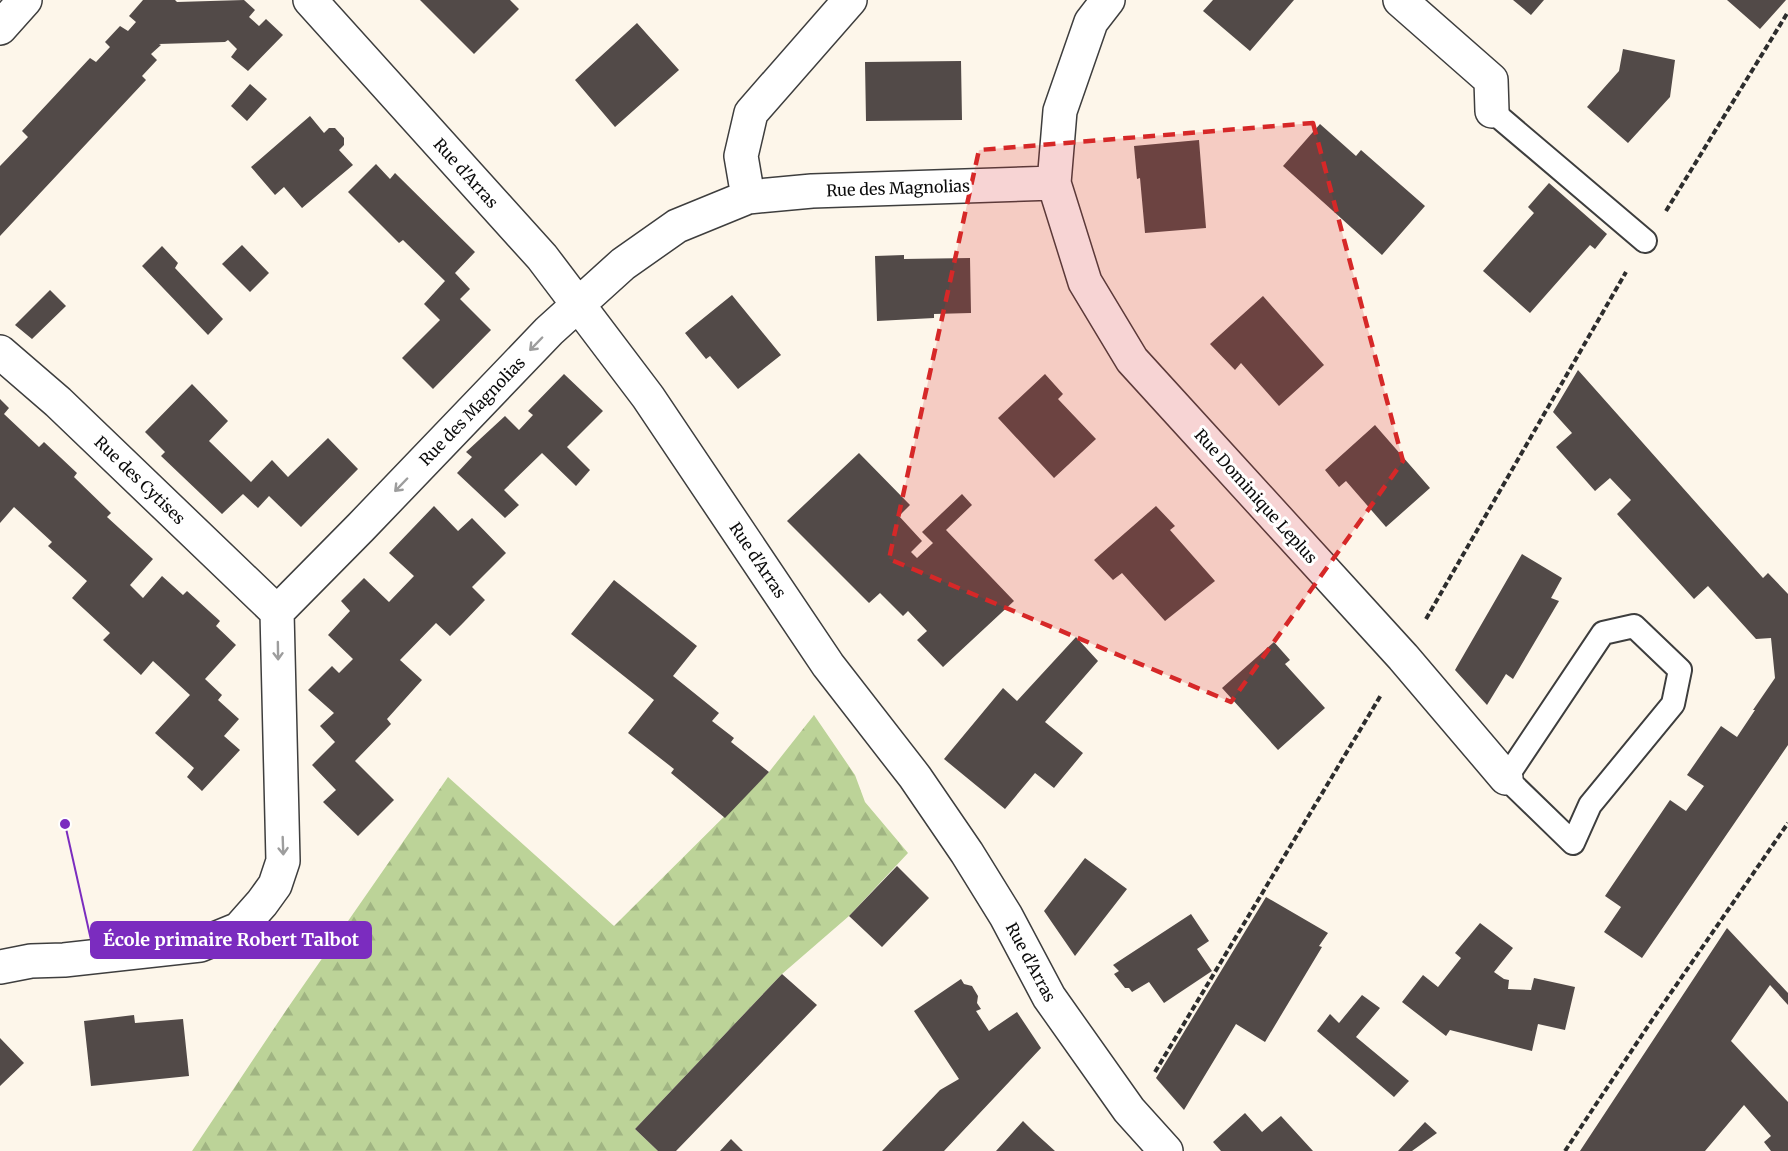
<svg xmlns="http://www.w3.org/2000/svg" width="1788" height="1151" font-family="Merriweather,serif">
	<defs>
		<pattern id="forest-firs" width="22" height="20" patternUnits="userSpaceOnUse" patternTransform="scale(1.5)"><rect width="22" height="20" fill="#bcd398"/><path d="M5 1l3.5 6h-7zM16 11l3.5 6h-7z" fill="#a0b482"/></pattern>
	</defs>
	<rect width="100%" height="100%" fill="#fdf6ea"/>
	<path fill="url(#forest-firs)" d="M814 715 855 775 865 802 908 853 849 916 782 974 635 1129 658 1151H192L287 1009 448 777 614 926 769 772Z"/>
	<path fill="#524a48" d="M143 0H175L177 2 244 0 255 10 249 17 259 26 266 19 283 35 248 71 231 57 237 49 228 40 225 42 159 44 161 45 151 54 157 60 142 76 146 80 0 236V166L28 137 22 131 90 58 96 62 110 47 105 42 120 26 128 31 136 22 129 16Z
		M420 0H510L519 9 474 54Z
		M1213 0H1294L1250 51 1203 11Z
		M1513 0H1544L1531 15Z
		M1727 0H1786L1760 29Z
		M637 23 679 70 615 127 575 80Z
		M1623 49 1675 60 1670 97 1628 143 1587 107 1619 71Z
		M961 61 962 120 866 121 865 62Z
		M250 84 267 99 247 121 231 106Z
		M310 116 324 133 329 128H335L344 138V145L339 150 353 165 302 208 284 187 275 195 251 167Z
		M1320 124 1356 156 1361 150 1425 206 1382 255 1283 166Z
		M1199 140 1206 228 1145 233 1140 178 1137 179 1134 146Z
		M376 164 390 179 395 173 475 252 455 273 470 289 460 299 491 330 433 389 402 358 440 320 424 304 445 281 403 240 399 243 348 192Z
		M1549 183 1607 234 1595 249 1590 245 1530 313 1483 271 1534 213 1528 207Z
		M242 245 269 273 250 292 222 264Z
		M162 246 178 263 175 268 223 319 208 335 142 266Z
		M904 255V259L970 258 971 313 934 314V318L877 321 875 256Z
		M50 290 66 306 32 339 15 325Z
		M732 295 781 355 738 389 710 356 706 359 685 333Z
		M1263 296 1324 365 1279 406 1241 363 1235 370 1210 344Z
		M1578 370 1763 578 1768 573 1788 594V745L1642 958 1604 932 1621 907 1605 896 1670 800 1686 811 1704 786 1687 775 1721 726 1737 737 1755 710H1753L1775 678 1771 638 1756 639 1708 586 1694 599 1617 514 1631 500 1610 478 1595 491 1556 447 1572 433 1553 412Z
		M564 374 603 411 567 447 590 470 576 486 542 453 504 490 519 505 505 518 457 473 472 457 466 452 505 416 519 430 533 415 528 411Z
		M1045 374 1063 394 1058 399 1096 439 1054 478 998 418Z
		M192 384 228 421 209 441 251 482 272 460 288 477 328 438 358 469 301 527 269 496 258 508 243 494 222 514 161 456 165 452 145 432Z
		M0 399 9 408 4 414 39 447 44 442 77 473 74 477 111 513 107 517 153 559 130 585 143 598 162 576 183 595 187 591 220 621 216 626 236 645 205 679 222 695 218 700 239 719 224 736 240 750 202 791 187 777 194 768 155 733 190 695 153 661 141 675 103 640 110 633 72 598 87 581 48 546 52 542 14 507 0 523Z
		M1375 425 1430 488 1386 527 1346 481 1339 487 1325 470Z
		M859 453 910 505 899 516 922 541 911 552 917 558 933 543 922 532 962 494 972 505 946 530 1014 601 943 667 917 640 927 631 908 611 903 616 880 593 869 603 787 521Z
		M434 506 458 531 472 518 506 553 472 587 485 600 463 623 450 636 436 623 400 660 422 680 387 719 391 724 355 761 394 800 358 836 323 802 336 790 312 765 335 742 320 726 334 713 308 690 332 666 339 673 353 659 328 635 350 611 341 601 364 578 389 602 414 576 389 553Z
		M1156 506 1175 526 1170 530 1215 581 1165 621 1122 573 1113 580 1094 560Z
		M1522 554 1562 578 1551 598 1559 601 1513 679 1506 674 1487 705 1455 670Z
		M614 580 697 646 673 676 719 713 712 721 734 738 731 742 769 772 725 818 671 773 674 769 628 733 654 700 571 634Z
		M1076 637 1098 661 1045 722 1083 753 1054 788 1035 773 1005 809 944 759 1003 688 1017 701Z
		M1274 642 1290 660 1285 664 1325 708 1278 750 1222 688Z
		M1085 858 1127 889 1075 956 1044 911Z
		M897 866 929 898 882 947 849 916Z
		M1266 897 1328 933 1319 946 1322 947 1265 1042 1236 1024 1184 1110 1156 1078Z
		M1191 914 1209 941 1197 949 1212 971 1164 1003 1149 982 1132 992 1129 988H1125L1114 974 1119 971 1113 965Z
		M1480 923 1513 948 1494 972 1504 979 1509 980 1508 989 1531 990 1534 978 1575 987 1565 1030 1538 1024 1532 1051 1450 1030 1446 1036 1402 1002 1423 975 1438 987 1461 958 1455 953Z
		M1727 928 1788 993V1005L1770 985 1731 1041 1788 1102V1151H1771L1764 1142 1771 1136 1744 1105 1705 1151H1580Z
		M782 974 817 1005 676 1151H658L635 1129Z
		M961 979 964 984 972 986 978 996 977 1003 981 1009 976 1011 989 1031 1017 1012 1041 1048 944 1151H882L940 1090 959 1079 914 1011Z
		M1362 995 1380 1008 1356 1037 1409 1081 1394 1097 1317 1031 1330 1014 1339 1023Z
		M134 1015 135 1023 183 1019 189 1076 91 1086 84 1021Z
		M0 1038 24 1063 0 1086Z
		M1245 1113 1262 1132 1281 1116 1313 1151H1221L1213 1142Z
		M1023 1121 1034 1132 1055 1151H996Z
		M1425 1122 1437 1133 1412 1151H1398Z
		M731 1139 743 1151H720Z"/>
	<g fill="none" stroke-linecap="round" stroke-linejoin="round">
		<g stroke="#3e3e3e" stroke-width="26">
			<path id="lane" d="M1492 111 1645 241
				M1634 626 1680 670 1673 704 1590 805 1573 843 1506 778 1603 633Z"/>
		</g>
		<g stroke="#3e3e3e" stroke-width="36">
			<path id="street" d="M310 0 542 257 648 397 828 665 915 777 967 853 1006 916 1049 997 1129 1110 1166 1151
				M1400 0 1491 80 1492 111
				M0 28 25 0
				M1054 183 1085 282 1132 360 1403 657 1506 778
				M748 197 741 156 751 113 850 0
				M0 352 58 402 277 612
				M0 967 31 961 64 960 200 945 239 929 262 903 275 885 283 861 277 612 361 527 549 331 623 264 677 226 748 197 812 191 1054 183 1060 111 1091 22 1108 0"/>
		</g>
		<path stroke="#2d2d2d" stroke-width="4" stroke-dasharray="6 3" stroke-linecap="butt" d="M1666 211 1788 12
			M1426 619 1626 272
			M1155 1072 1381 695
			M1565 1151 1648 1026 1788 823"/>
		<use href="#lane" stroke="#fff" stroke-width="22"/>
		<use href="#street" stroke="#fff" stroke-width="33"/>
	</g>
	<defs><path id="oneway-shaft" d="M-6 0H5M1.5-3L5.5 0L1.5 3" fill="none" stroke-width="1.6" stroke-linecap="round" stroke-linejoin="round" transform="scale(1.5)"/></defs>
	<g stroke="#9d9d9d">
		<use href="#oneway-shaft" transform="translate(536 344) rotate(134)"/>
		<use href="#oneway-shaft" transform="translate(401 485) rotate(134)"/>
		<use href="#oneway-shaft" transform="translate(278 651) rotate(89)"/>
		<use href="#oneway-shaft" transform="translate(283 846) rotate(88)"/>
	</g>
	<path fill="#d62828" fill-opacity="0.2" stroke="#d62828" stroke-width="4.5" stroke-dasharray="12 8" stroke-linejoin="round" d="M1313 123 1403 461 1231 702 889 559 979 150Z"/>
	<g text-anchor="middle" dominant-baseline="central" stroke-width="6" stroke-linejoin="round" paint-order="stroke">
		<g font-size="16" fill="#0b0b0b" stroke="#fff">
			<text transform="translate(466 173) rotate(48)">Rue d'Arras</text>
			<text transform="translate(898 188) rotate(-2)">Rue des Magnolias</text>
			<text transform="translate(472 411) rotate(-46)">Rue des Magnolias</text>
			<text transform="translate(140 480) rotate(44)">Rue des Cytises</text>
			<text transform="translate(1256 496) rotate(48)">Rue Dominique Leplus</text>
			<text transform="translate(758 560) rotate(56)">Rue d'Arras</text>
			<text transform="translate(1031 962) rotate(62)">Rue d'Arras</text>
		</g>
	</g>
	<path fill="none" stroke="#7b2cbf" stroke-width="2" d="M65 824L91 940"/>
	<circle fill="#7b2cbf" stroke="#fff" stroke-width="2" cx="65" cy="824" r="6"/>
	<rect fill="#7b2cbf" stroke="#7b2cbf" stroke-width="2" x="91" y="922" width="280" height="36" rx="6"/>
	<g font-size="18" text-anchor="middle" font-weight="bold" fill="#fff">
		<text x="231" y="946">École primaire Robert Talbot</text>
	</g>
</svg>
